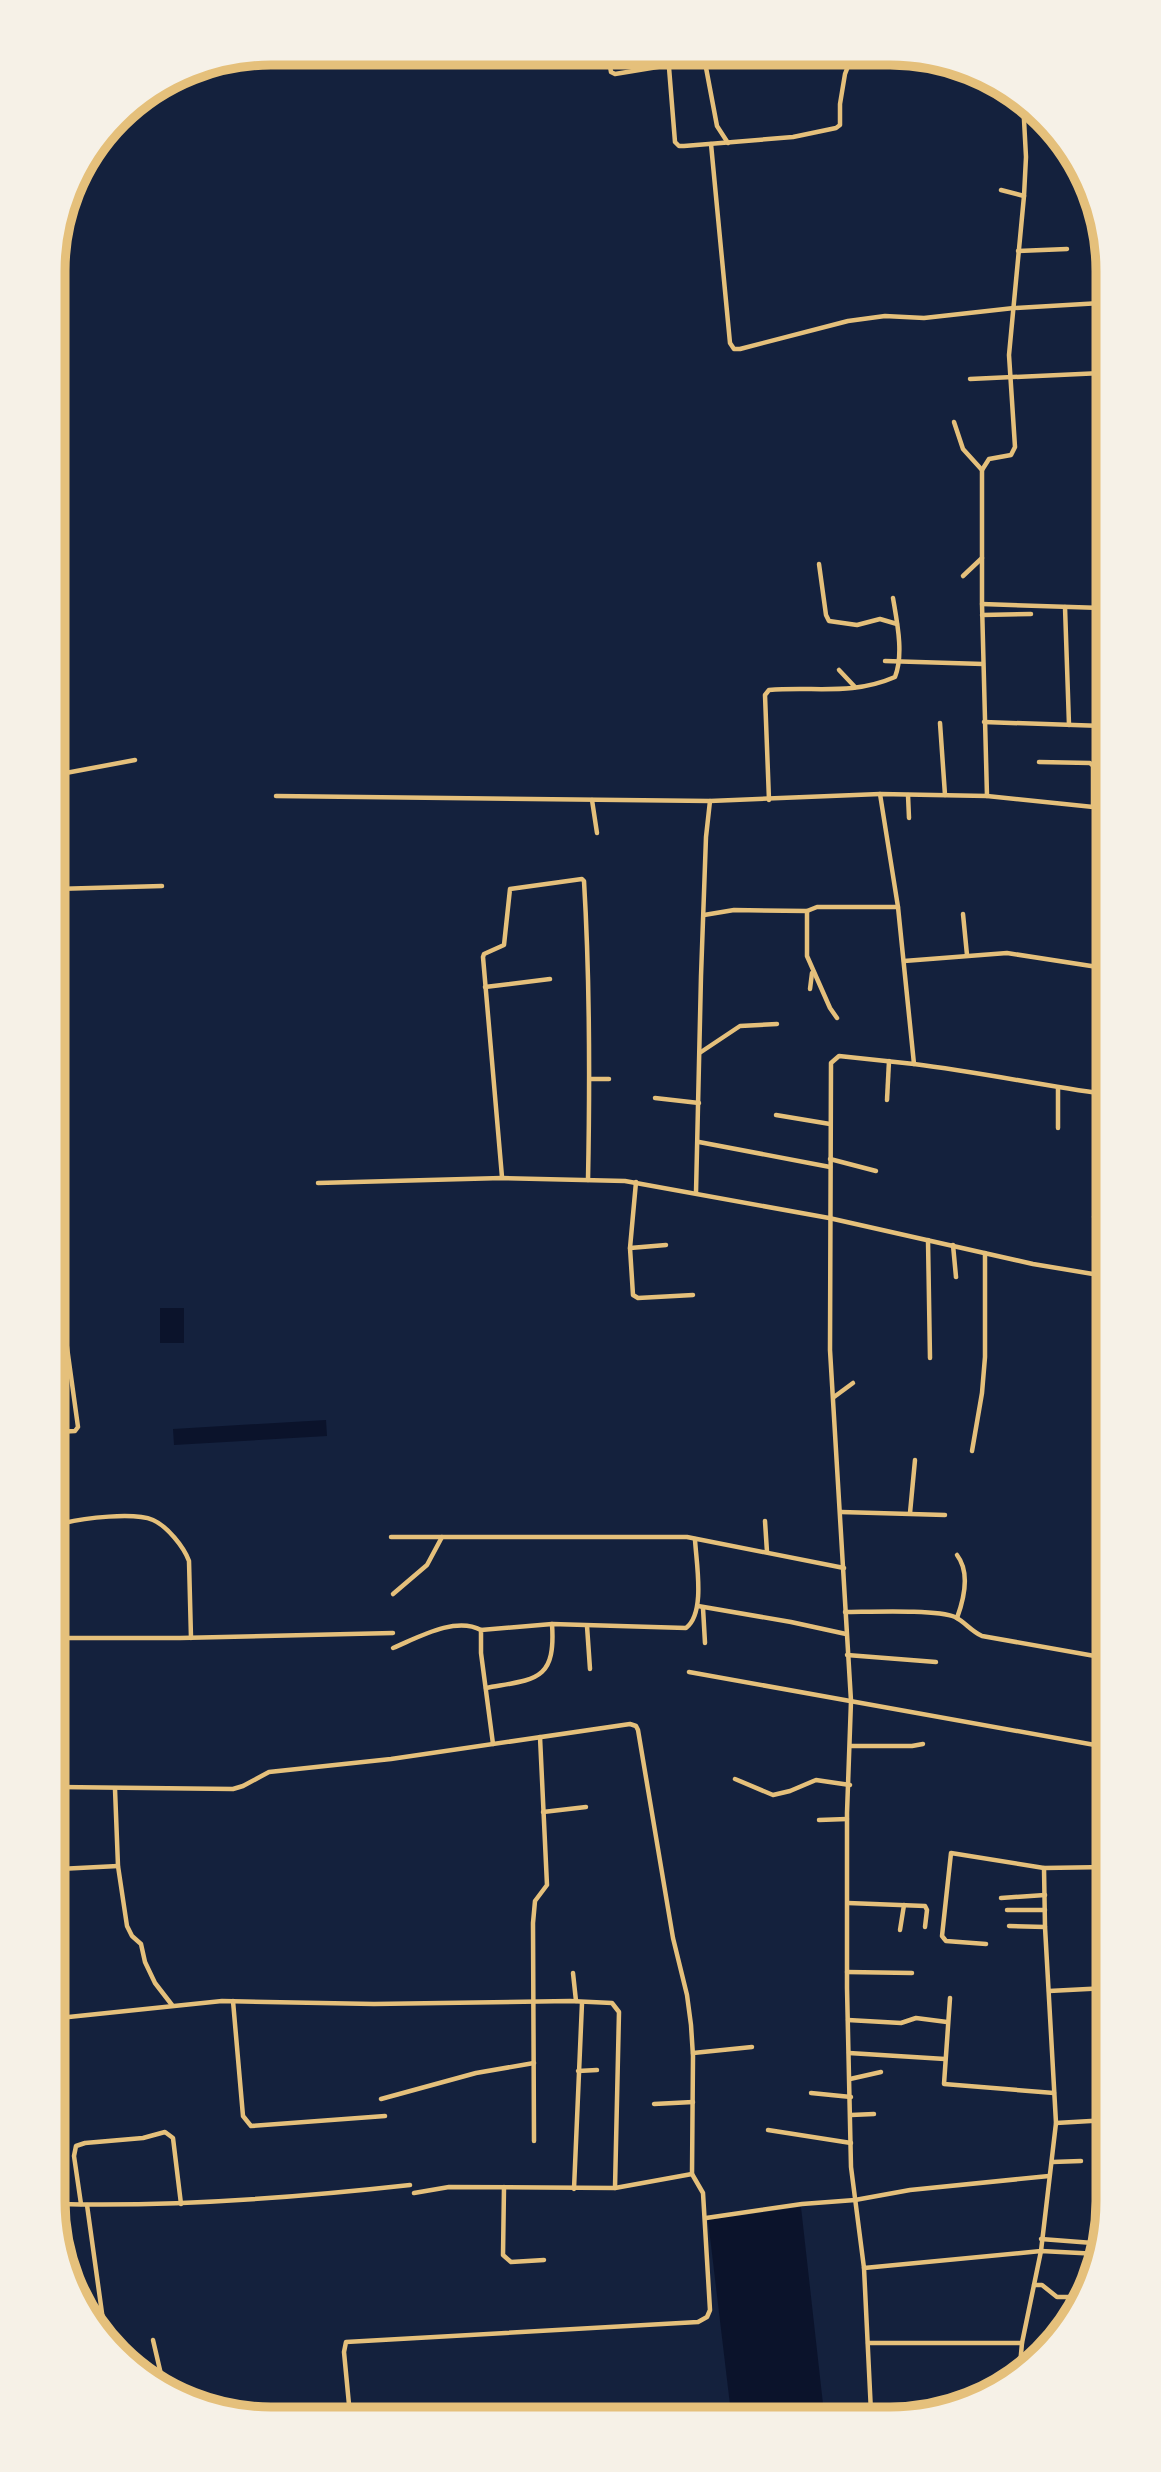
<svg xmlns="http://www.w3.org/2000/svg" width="1161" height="2472" font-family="Helvetica,sans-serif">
  <rect width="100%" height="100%" fill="#14213d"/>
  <g fill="#0b132b">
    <rect x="160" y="1308" width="24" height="35"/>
    <polygon points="326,1420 327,1436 174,1445 173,1429"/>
    <polygon points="801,2207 824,2413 731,2413 708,2220"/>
  </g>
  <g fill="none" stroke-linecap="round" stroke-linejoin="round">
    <g stroke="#e5c07b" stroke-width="4.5">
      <polyline points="608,55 611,72 615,74 700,60 704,55"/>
      <polyline points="668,55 675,142 679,146 684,146 793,137 836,128 840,125 840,104 845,74 852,56"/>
      <polyline points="704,57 717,126 728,143"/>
      <polyline points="711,144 730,343 734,349 740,349 848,321 885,316 924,318 1014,308 1101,303"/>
      <polyline points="1001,190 1024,196"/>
      <polyline points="1018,251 1067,249"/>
      <polyline points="970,379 1102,373"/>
      <polyline points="954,422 963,449 982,470"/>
      <polyline points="819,564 826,615 829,621 857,625 880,619 897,624"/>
      <polyline points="963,576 982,558"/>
      <polyline points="982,604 1102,608"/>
      <polyline points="1065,607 1069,725"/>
      <polyline points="982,615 1031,614"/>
      <polyline points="885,661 983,664"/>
      <polyline points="839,670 855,687"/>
      <polyline points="984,722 1103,726"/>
      <polyline points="940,723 945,795"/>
      <polyline points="1039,762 1090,763 1093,766 1093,807"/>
      <polyline points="55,775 135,760"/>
      <polyline points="908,795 909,818"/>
      <polyline points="276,796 710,801 880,794"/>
      <polyline points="987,796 1103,808"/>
      <polyline points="592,800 597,833"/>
      <path d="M769,800L765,695L769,690C814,686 851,696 895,677C904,654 897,622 893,598"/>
      <polyline points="55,889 162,886"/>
      <polyline points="807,911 807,956 830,1008 837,1018"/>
      <polyline points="963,914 967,955"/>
      <polyline points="704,915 734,910 807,911 817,907 898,907"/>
      <polyline points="904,961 1007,953 1104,968"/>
      <polyline points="485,987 550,979"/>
      <polyline points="810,989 812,973"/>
      <polyline points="701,1052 740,1026 777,1024"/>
      <path d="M914,1064C978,1072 1040,1085 1104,1094"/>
      <polyline points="590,1079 609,1079"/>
      <polyline points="1058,1088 1058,1128"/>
      <polyline points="655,1098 699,1103"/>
      <polyline points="887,1100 889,1061"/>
      <polyline points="776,1115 830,1124"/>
      <polyline points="699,1142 830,1167"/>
      <polyline points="830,1159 876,1171"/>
      <path d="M502,1177L483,957L484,954L504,945L510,889L582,879L584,881C590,981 590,1080 588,1180"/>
      <polyline points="636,1182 630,1248 633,1295 638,1298 693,1295"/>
      <polyline points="318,1183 502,1178 625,1181 829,1218 1033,1264 1105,1276"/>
      <polyline points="696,1193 701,976 706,837 710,801"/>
      <polyline points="1094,1217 1104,1219"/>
      <polyline points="928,1240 930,1358"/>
      <polyline points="953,1245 956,1277"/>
      <polyline points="630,1248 666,1245"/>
      <polyline points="834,1397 853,1383"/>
      <polyline points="57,1432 75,1431 78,1427 58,1282 59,1253"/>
      <polyline points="972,1451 982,1393 985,1357 985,1253"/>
      <polyline points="841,1512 945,1515"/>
      <polyline points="910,1513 915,1460"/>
      <polyline points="765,1521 767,1552"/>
      <path d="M57,1532L64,1523C84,1518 134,1512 153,1520C167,1526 184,1547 189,1561L191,1638"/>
      <polyline points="391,1537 687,1537 844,1568"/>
      <path d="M957,1555C970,1572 964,1599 957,1618"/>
      <polyline points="393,1594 427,1565 442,1537"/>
      <polyline points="698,1606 791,1622 846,1634"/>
      <polyline points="703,1608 705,1643"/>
      <path d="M845,1612C868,1612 937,1609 955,1617C965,1622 971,1631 982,1636L1106,1658"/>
      <polyline points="587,1626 590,1669"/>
      <polyline points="58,1638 180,1638 393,1633"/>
      <path d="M393,1648C417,1638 455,1616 481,1630"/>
      <polyline points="847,1655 936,1662"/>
      <polyline points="689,1672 1106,1747"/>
      <path d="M486,1688C535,1679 556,1682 552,1624"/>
      <path d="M493,1744L481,1653V1630L552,1624L686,1628C706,1613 696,1562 695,1539"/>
      <polyline points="851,1746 912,1746 923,1744"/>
      <polyline points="735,1779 773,1795 790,1791 816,1780 850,1785"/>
      <polyline points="58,1787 233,1789 243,1786 269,1772 391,1759 630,1724 636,1726 638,1730 673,1938 687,1995 691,2025 693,2056 692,2174 703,2193 710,2310 707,2317 698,2322 346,2342 344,2352 350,2415"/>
      <polyline points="115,1789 118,1866 127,1926 132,1936 141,1944 145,1962 155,1983 172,2005"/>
      <polyline points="543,1812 586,1807"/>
      <polyline points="819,1820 847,1819"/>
      <polyline points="59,1869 118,1866"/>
      <polyline points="1001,1898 1045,1895"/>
      <polyline points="848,1903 925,1906 927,1910 925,1927"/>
      <polyline points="1007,1910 1045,1910"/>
      <polyline points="1009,1926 1045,1927"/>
      <polyline points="900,1930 904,1905"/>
      <polyline points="986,1944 946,1941 942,1936 951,1853 1044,1868 1107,1867"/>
      <polyline points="847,1972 912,1973"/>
      <polyline points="573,1973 576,2001"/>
      <polyline points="1049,1991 1107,1988"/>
      <polyline points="950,1998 944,2084 1054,2093"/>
      <polyline points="233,2001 243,2116 251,2126 385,2116"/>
      <polyline points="59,2018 222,2001 374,2004 570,2001 612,2003 619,2012 615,2188"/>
      <polyline points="848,2020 901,2023 916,2018 947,2022"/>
      <polyline points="693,2053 752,2047"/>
      <polyline points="849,2053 945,2059"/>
      <polyline points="578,2071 597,2070"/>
      <polyline points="850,2079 881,2072"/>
      <polyline points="811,2093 851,2097"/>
      <polyline points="381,2099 476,2073 534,2063"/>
      <polyline points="654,2104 693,2102"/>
      <polyline points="851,2115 874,2114"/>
      <polyline points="1056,2123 1108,2120"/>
      <polyline points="768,2130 851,2143"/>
      <polyline points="534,2141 533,1923 535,1901 547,1885 540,1737"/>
      <polyline points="1052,2162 1081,2161"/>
      <polyline points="504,2187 503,2255 511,2262 544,2260"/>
      <polyline points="574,2189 582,2003"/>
      <polyline points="414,2193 449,2187 615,2188 692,2174"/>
      <path d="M60,2204C177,2207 293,2198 410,2185"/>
      <polyline points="81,2204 74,2156 76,2146 85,2143 143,2138 165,2132 173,2138 181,2204"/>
      <polyline points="87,2205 106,2342"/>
      <polyline points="706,2218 802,2204 855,2200 910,2190 1049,2176"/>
      <polyline points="1041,2239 1093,2243"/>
      <polyline points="864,2268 1041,2251 1099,2254"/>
      <polyline points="1034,2285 1042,2285 1057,2297 1084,2297"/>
      <polyline points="153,2340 163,2383"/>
      <polyline points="868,2343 1022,2343"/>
      <polyline points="1019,2376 1022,2343 1041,2251 1056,2123 1045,1927 1044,1868"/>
      <polyline points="871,2412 864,2268 851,2167 847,1988 847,1813 851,1701 830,1350 831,1063 839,1056 914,1064 898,907 880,794 987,796 982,604 982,470 989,459 1011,455 1015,447 1009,355 1024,196 1026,157 1023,101"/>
    </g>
  </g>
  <path d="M0 0H1161V2472H0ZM271 65H890A206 206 0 0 1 1096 271V2201A206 206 0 0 1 890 2407H271A206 206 0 0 1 65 2201V271A206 206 0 0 1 271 65Z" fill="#f6f1e7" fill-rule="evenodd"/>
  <path fill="none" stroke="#e5c07b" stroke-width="9" d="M271 65H890A206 206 0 0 1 1096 271V2201A206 206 0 0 1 890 2407H271A206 206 0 0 1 65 2201V271A206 206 0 0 1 271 65Z"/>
</svg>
